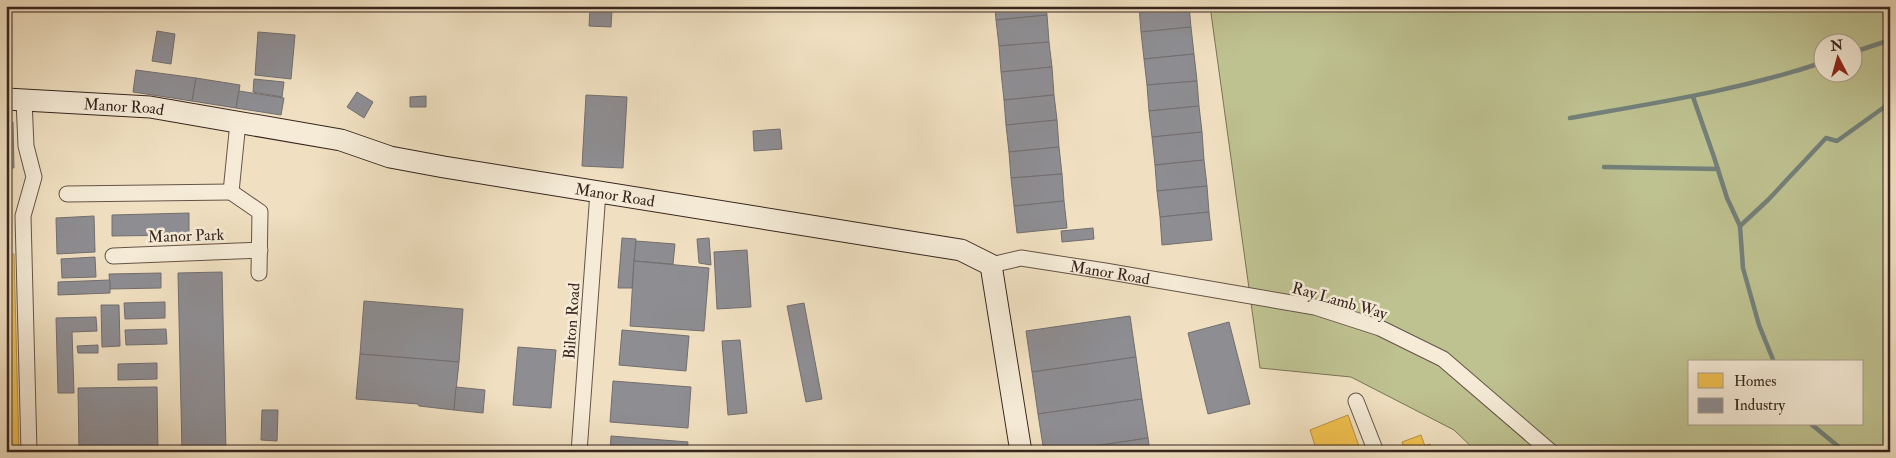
<svg xmlns="http://www.w3.org/2000/svg" width="1896" height="458" font-family="'IM FELL Double Pica',serif">
  <rect width="100%" height="100%" fill="#f0e0c1"/>
  <filter id="stains"><feTurbulence type="fractalNoise" baseFrequency=".004" numOctaves="4"/><feColorMatrix values="0 0 0 0 .2 0 0 0 0 .09 0 0 0 0 .02 0 0 0 .5 -.17"/></filter>
  <radialGradient id="worn" r=".72"><stop offset=".6" stop-color="#630" stop-opacity="0"/><stop offset="1" stop-color="#630" stop-opacity=".3"/></radialGradient>
  <path fill="#bec190" stroke="#7a7357" fill-rule="evenodd" d="M1210,6H1890V452H1477L1454,430L1351,377L1260,368ZM1824,42H1854V72H1824ZM1690,362H1862V424H1690Z"/>
  <g fill="#f2c14e" stroke="#ba9240">
    <polygon points="6,254 14,254 19,452 6,452"/>
    <polygon points="1348,415 1361,452 1317,452 1310,430"/>
    <polygon points="1421,435 1425,446 1405,452 1402,442"/>
    <polygon points="1430,444 1433,452 1410,452 1410,451"/>
  </g>
  <g fill="#8d8d92" stroke="#736e6f">
    <polygon points="995,6 1046,6 1047,15 996,20"/>
    <polygon points="1139,6 1189,6 1191,27 1141,32"/>
    <polygon points="590,9 612,10 611,27 589,26"/>
    <polygon points="1047,15 1049,42 999,46 996,20"/>
    <polygon points="1191,27 1194,54 1144,59 1141,32"/>
    <polygon points="157,31 175,34 171,64 152,61"/>
    <polygon points="258,32 295,35 291,79 255,75"/>
    <polygon points="1049,42 1052,67 1001,72 999,46"/>
    <polygon points="1194,54 1197,81 1147,85 1144,59"/>
    <polygon points="1052,67 1054,95 1004,100 1001,72"/>
    <polygon points="136,70 196,78 192,101 133,92"/>
    <polygon points="196,78 240,85 236,108 192,101"/>
    <polygon points="254,79 284,82 282,97 253,92"/>
    <polygon points="1197,81 1199,106 1149,111 1147,85"/>
    <polygon points="239,91 284,98 281,115 236,108"/>
    <polygon points="357,92 373,102 364,118 347,107"/>
    <polygon points="586,95 627,97 623,168 582,166"/>
    <polygon points="1054,95 1057,120 1006,125 1004,100"/>
    <polygon points="426,96 426,107 410,107 410,97"/>
    <polygon points="1199,106 1202,132 1152,137 1149,111"/>
    <polygon points="1057,120 1059,147 1009,152 1006,125"/>
    <polygon points="6,122 13,122 14,168 6,168"/>
    <polygon points="780,129 782,149 754,151 753,131"/>
    <polygon points="1202,132 1204,160 1155,165 1152,137"/>
    <polygon points="1059,147 1062,174 1011,178 1009,152"/>
    <polygon points="1204,160 1207,186 1157,191 1155,165"/>
    <polygon points="1062,174 1064,201 1014,206 1011,178"/>
    <polygon points="1207,186 1209,212 1160,217 1157,191"/>
    <polygon points="1064,201 1067,228 1017,233 1014,206"/>
    <polygon points="1209,212 1212,240 1162,245 1160,217"/>
    <polygon points="189,213 189,235 112,236 112,215"/>
    <polygon points="94,216 95,252 57,254 56,218"/>
    <polygon points="1093,228 1094,239 1062,242 1061,231"/>
    <polygon points="622,238 636,239 632,288 618,288"/>
    <polygon points="709,238 711,265 699,263 697,239"/>
    <polygon points="636,241 675,244 673,264 634,261"/>
    <polygon points="747,250 751,307 717,309 714,252"/>
    <polygon points="95,257 96,277 62,278 61,259"/>
    <polygon points="634,261 709,268 704,331 630,326"/>
    <polygon points="222,272 226,452 182,452 178,273"/>
    <polygon points="161,273 161,288 110,289 109,274"/>
    <polygon points="110,280 110,293 58,295 58,282"/>
    <polygon points="364,301 463,309 459,362 360,354"/>
    <polygon points="165,302 165,318 125,319 124,303"/>
    <polygon points="804,303 822,399 806,402 787,306"/>
    <polygon points="101,305 119,305 120,346 102,347"/>
    <polygon points="1130,316 1136,357 1032,372 1026,331"/>
    <polygon points="96,317 97,331 72,332 74,393 58,393 56,318"/>
    <polygon points="1229,322 1250,404 1208,414 1188,333"/>
    <polygon points="166,329 167,344 126,345 125,330"/>
    <polygon points="622,330 689,336 686,371 619,365"/>
    <polygon points="740,340 747,413 728,415 722,341"/>
    <polygon points="98,345 98,353 78,353 77,346"/>
    <polygon points="518,347 556,350 551,408 513,405"/>
    <polygon points="360,354 459,362 454,410 419,406 418,404 356,399"/>
    <polygon points="1136,357 1142,399 1038,414 1032,372"/>
    <polygon points="157,363 157,379 118,380 118,364"/>
    <polygon points="613,381 691,387 688,428 610,422"/>
    <polygon points="157,387 158,452 79,452 78,388"/>
    <polygon points="456,387 485,390 483,413 454,410"/>
    <polygon points="1142,399 1148,438 1055,452 1044,452 1038,414"/>
    <polygon points="262,410 278,410 277,441 261,440"/>
    <polygon points="611,436 688,442 687,452 610,452"/>
    <polygon points="1148,438 1150,452 1055,452"/>
    <polygon points="262,447 309,449 309,452 262,452"/>
  </g>
  <g fill="none" stroke-linecap="round" stroke-linejoin="round">
    <g stroke="#73807a" stroke-width="4.5">
      <polyline points="1854,52 1890,40"/>
      <polyline points="1693,97 1714,157 1727,198 1740,226 1743,268 1759,325 1774,362"/>
      <path d="M1570,118C1655,103 1741,90 1824,62"/>
      <polyline points="1604,167 1718,169"/>
      <polyline points="1740,226 1768,200 1826,138 1837,141 1890,103"/>
      <polyline points="1811,424 1845,452"/>
    </g>
    <g stroke="#655447" stroke-width="17">
      <g id="street">
        <polyline points="24,100 26,146 34,177 23,216 29,452"/>
        <polyline points="238,122 231,192 260,212 259,273"/>
        <polyline points="67,194 231,192"/>
        <polyline points="113,256 260,250"/>
        <path id="s1" d="M991,265L1021,258L1105,271L1315,307L1380,328L1443,359L1551,452"/>
        <polyline points="1356,401 1376,452"/>
        <polyline points="579,452 598,192"/>
      </g>
    </g>
    <g stroke="#37251e" stroke-width="23">
      <g id="secondary">
        <path id="s2" d="M6,99L150,107L341,140L390,157L444,167L961,250L991,265L1021,452"/>
      </g>
    </g>
    <use href="#street" stroke="#f5ebd7" stroke-width="15"/>
    <use href="#secondary" stroke="#f5ebd7" stroke-width="21"/>
  </g>
  <g text-anchor="middle" stroke-width="5" stroke-linejoin="round" paint-order="stroke">
    <g font-size="16" fill="#37251e" stroke="#f5ebd7">
      <text dy="6" stroke="none"><textPath href="#s2" startOffset="118">Manor Road</textPath></text>
      <text dy="6" stroke="none"><textPath href="#s2" startOffset="618">Manor Road</textPath></text>
      <text transform="translate(186 235) rotate(-2)" y="6">Manor Park</text>
      <text dy="6" stroke="none"><textPath href="#s1" startOffset="121">Manor Road</textPath></text>
      <text transform="translate(1340 300) rotate(16)" y="6">Ray Lamb Way</text>
      <text transform="translate(571 321) rotate(-86)" y="6">Bilton Road</text>
    </g>
  </g>
  <rect width="1896" height="458" fill="none" stroke="#f0e0c1" stroke-width="25"/>
  <rect x="8" y="8" width="1881" height="443" fill="none" stroke="#37251e" stroke-width="2.5"/>
  <rect x="12" y="12" width="1871" height="433" fill="none" stroke="#37251e"/>
  <rect x="1688" y="360" width="175" height="65" fill="#f5ebd7" stroke="#a99c8d"/>
  <rect x="1698" y="373" width="25" height="15" fill="#f2c14e" stroke="#a99c8d"/>
  <text x="1734" y="386" font-size="15" fill="#37251e">Homes</text>
  <rect x="1698" y="398" width="25" height="15" fill="#8d8d92" stroke="#a99c8d"/>
  <text x="1734" y="410" font-size="15" fill="#37251e">Industry</text>
  <g transform="translate(1838 58) rotate(354)"><circle r="24" fill="#f5ebd7" stroke="#a99c8d"/>
  <path d="M0-4L9 19L0 12L-9 19Z" fill="#8f2418"/>
  <text y="-8" font-size="14" font-weight="bold" text-anchor="middle" fill="#37251e">N</text>
  </g>
  <rect width="100%" height="100%" filter="url(#stains)"/>
  <rect width="100%" height="100%" fill="url(#worn)"/>
</svg>
